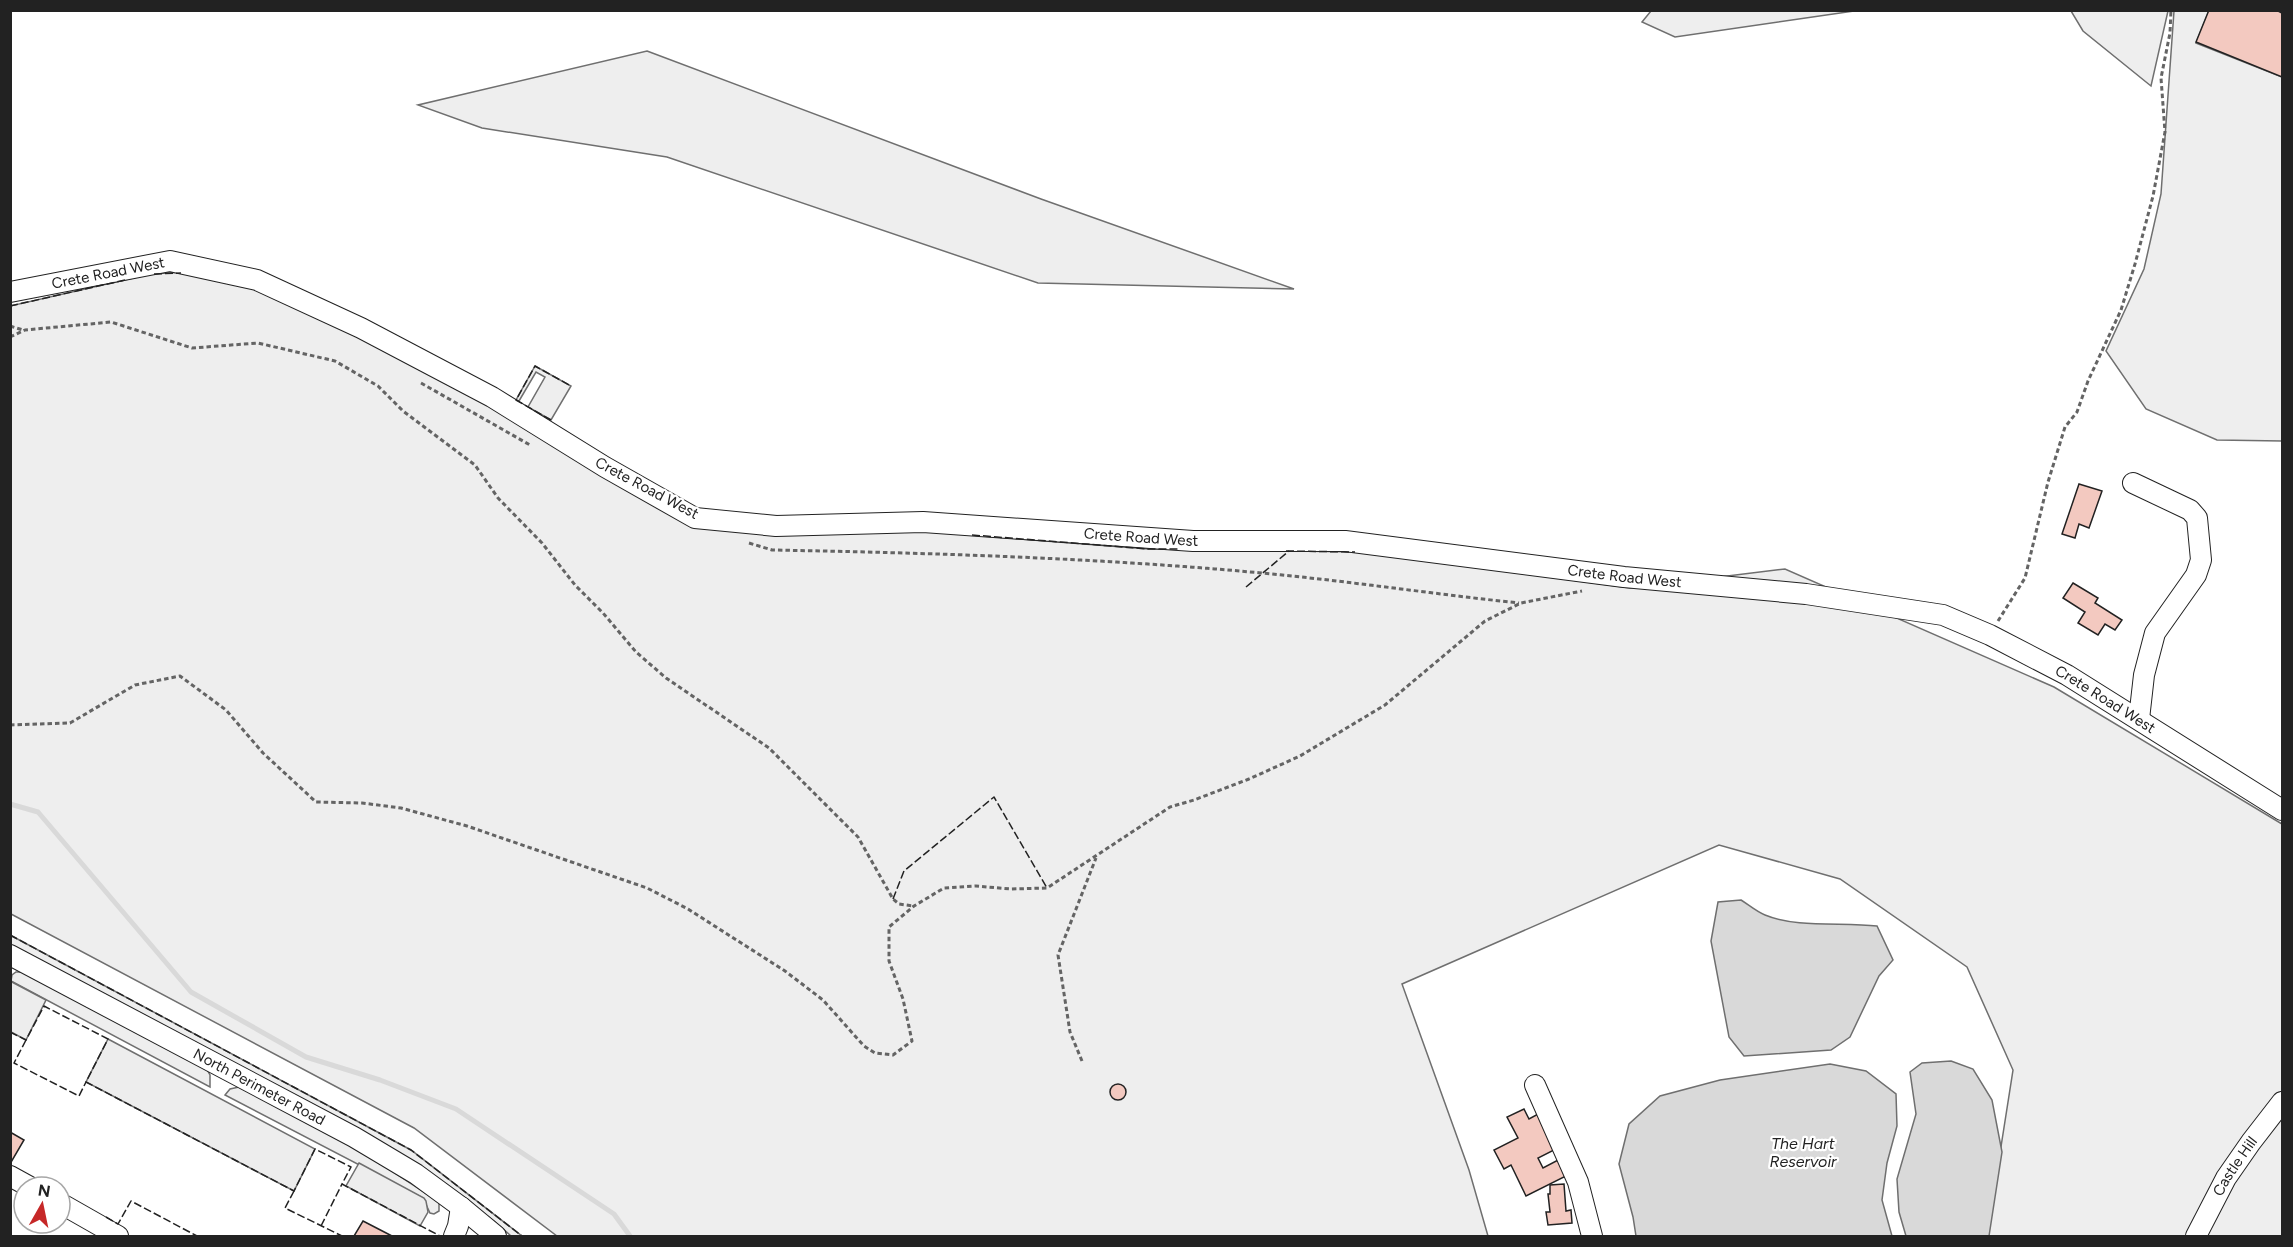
<svg xmlns="http://www.w3.org/2000/svg" width="2293" height="1247" font-family="Figtree,sans-serif">
  <rect width="100%" height="100%" fill="#fff"/>
  <g fill="#eee" stroke="#6f6f6f" stroke-width="1.5">
    <polygon points="1651,11 1651,10 1854,11 1675,37 1642,22"/>
    <polygon points="2071,11 2168,11 2151,86 2083,31"/>
    <polygon points="2174,11 2209,11 2196,43 2282,77 2282,441 2217,440 2146,409 2106,351 2144,269 2161,194"/>
    <polygon points="647,51 1041,199 1294,289 1038,283 667,157 482,128 418,105"/>
    <polygon points="184,272 246,284 426,365 680,520 925,528 982,536 1148,549 1365,552 1630,588 1785,569 2054,687 2282,824 2282,1236 1987,1236 2013,1070 1967,967 1840,879 1719,845 1402,984 1469,1170 1488,1236 557,1236 414,1128 11,914 10,306 151,274"/>
    <polygon points="535,366 571,386 551,420 528,407 545,377 536,372 519,401 516,400"/>
    <polygon points="10,935 411,1150 522,1236 511,1236 494,1221 444,1184 11,946"/>
    <polygon points="16,972 22,972 206,1068 210,1075 210,1087 11,981 12,975"/>
    <polygon points="239,1087 328,1133 383,1165 433,1198 439,1203 439,1211 434,1214 430,1213 423,1198 225,1095 230,1089"/>
  </g>
  <g fill="#ededed" stroke="#6f6f6f" stroke-width="1.5">
    <polygon points="10,981 46,1000 26,1040 11,1032"/>
    <polygon points="108,1039 315,1149 294,1191 86,1082"/>
    <polygon points="359,1163 424,1198 426,1201 428,1212 420,1226 346,1186"/>
  </g>
  <g fill="#d9d9d9" stroke="#6f6f6f" stroke-width="1.5">
    <path d="M1741,900C1749,905 1757,912 1765,915C1796,928 1843,922 1877,926L1893,960L1879,976L1850,1037L1831,1050L1744,1056L1729,1037L1711,941L1718,902Z"/>
    <polygon points="1951,1061 1973,1069 1992,1100 2002,1152 1989,1236 1906,1236 1899,1212 1897,1179 1916,1114 1910,1072 1922,1063"/>
    <polygon points="1830,1064 1866,1071 1896,1094 1897,1126 1887,1163 1882,1200 1892,1236 1636,1236 1633,1217 1619,1164 1629,1124 1660,1096 1720,1080"/>
  </g>
  <g fill="none" stroke-linecap="round" stroke-linejoin="round">
    <polyline stroke="#d9d9d9" stroke-width="5" points="10,804 38,812 191,992 306,1057 380,1080 456,1109 614,1214 630,1236"/>
  </g>
  <g fill="#f3c9c0" stroke="#222" stroke-width="1.5">
    <polygon points="2209,10 2276,10 2282,13 2282,77 2196,42"/>
    <polygon points="2079,484 2102,491 2089,528 2079,524 2075,538 2062,534"/>
    <polygon points="2073,583 2098,598 2095,603 2122,620 2115,630 2105,624 2098,635 2078,623 2085,612 2063,598"/>
    <circle cx="1118" cy="1092" r="8"/>
    <polygon points="1524,1109 1529,1119 1540,1113 1558,1148 1538,1158 1543,1168 1560,1159 1568,1175 1526,1196 1511,1165 1504,1169 1494,1150 1518,1138 1507,1117"/>
    <polygon points="10,1132 24,1140 10,1164"/>
    <polygon points="1564,1184 1566,1211 1571,1210 1572,1223 1548,1225 1546,1212 1550,1212 1548,1194 1550,1194 1550,1185"/>
    <polygon points="363,1221 392,1236 354,1236"/>
  </g>
  <g fill="none" stroke-linecap="round" stroke-linejoin="round">
    <g stroke="#222" stroke-width="22">
      <g id="minor">
        <path id="s1" d="M10,292L170,261L257,280L361,328L492,397L605,467L695,518L776,526L923,522L1193,541H1345L1624,577L1806,594L1943,615L1990,635L2067,675L2282,810"/>
        <polyline points="2133,483 2190,510 2197,518 2201,560 2196,575 2155,633 2144,675 2139,719"/>
        <path id="s2" d="M10,955L354,1137L416,1174L461,1207L496,1236"/>
        <polyline points="1535,1085 1578,1182 1592,1236"/>
        <polyline points="10,1176 30,1187"/>
        <polyline points="60,1203 118,1236"/>
        <polyline points="454,1236 458,1226 461,1207"/>
        <path id="s3" d="M2196,1236L2226,1178L2251,1142L2282,1102"/>
      </g>
    </g>
    <g stroke="#646464" stroke-width="3" stroke-dasharray="4.5 3" stroke-linecap="butt">
      <polyline points="10,326 23,330"/>
      <polyline points="10,337 25,330 111,322 192,348 258,343 335,361 378,386 403,411 475,465 498,498 542,543 575,585 603,613 636,652 666,678 769,748 858,837 893,899 899,904 913,906"/>
      <polyline points="421,383 530,445"/>
      <path d="M749,543L772,550C935,553 1099,558 1262,573C1348,581 1433,594 1519,603"/>
      <polyline points="1998,621 2025,578 2048,482 2065,427 2077,412 2088,381 2121,310 2135,264 2153,196 2165,132 2161,78 2170,33 2171,10"/>
      <polyline points="10,725 70,723 135,685 180,676 226,710 263,753 316,802 362,803 401,808 467,826 647,888 688,909 785,971 823,1000 864,1046 875,1053 893,1055 912,1041 903,999 889,961 889,927 914,906 944,888 976,886 1011,889 1047,888 1170,807 1194,800 1249,779 1300,756 1385,705 1485,621 1521,603 1582,591"/>
      <polyline points="1082,1061 1070,1032 1058,955 1096,858"/>
    </g>
    <use href="#minor" stroke="#fff" stroke-width="20"/>
    <g stroke="#222" stroke-width="1.5" stroke-dasharray="8 3" stroke-linecap="butt">
      <polyline points="154,274 181,273"/>
      <polyline points="10,306 125,280"/>
      <polyline points="551,420 516,400 535,366 571,386"/>
      <polyline points="972,535 1148,549 1178,549"/>
      <polyline points="1286,551 1355,552"/>
      <polyline points="1246,587 1289,551"/>
      <polyline points="893,899 904,871 994,797 1047,888"/>
      <polyline points="10,935 411,1150 522,1236"/>
      <polyline points="10,1032 26,1040 44,1006 108,1039 86,1082 294,1191 315,1149 351,1167 342,1184 440,1236"/>
      <polyline points="26,1040 14,1063 79,1096 86,1082"/>
      <polyline points="34,1178 50,1187"/>
      <polyline points="294,1191 285,1208 342,1236"/>
      <polyline points="106,1217 118,1224 131,1201 197,1236"/>
      <polyline points="321,1226 342,1184"/>
    </g>
  </g>
  <g text-anchor="middle" stroke-width="4.5" stroke-linejoin="round" paint-order="stroke">
    <g font-size="15" fill="#222" stroke="#fff">
      <text dy="5" stroke="none"><textPath href="#s1" startOffset="100">Crete Road West</textPath></text>
      <text transform="translate(647 488) rotate(28)" y="5">Crete Road West</text>
      <text dy="5" stroke="none"><textPath href="#s1" startOffset="1198">Crete Road West</textPath></text>
      <text dy="5" stroke="none"><textPath href="#s1" startOffset="1684">Crete Road West</textPath></text>
      <text dy="5" stroke="none"><textPath href="#s1" startOffset="2188">Crete Road West</textPath></text>
      <text dy="5" stroke="none"><textPath href="#s2" startOffset="282">North Perimeter Road</textPath></text>
      <text dy="5" stroke="none"><textPath href="#s3" startOffset="80">Castle Hill</textPath></text>
    </g>
    <g font-size="16" font-style="italic" fill="#222" stroke="#fff">
      <text x="1803" y="1149">The Hart<tspan x="1803" dy="18">Reservoir</tspan></text>
    </g>
  </g>
  <rect width="2293" height="1247" fill="none" stroke="#222222" stroke-width="24"/>
  <g transform="translate(42 1205) rotate(9)"><circle r="28" fill="#ffffff" stroke="#a7a7a7" stroke-width="1.5"/>
  <path d="M0-4.5L10 22L0 15L-10 22Z" fill="#c62828"/>
  <text y="-9" font-size="16" font-weight="bold" text-anchor="middle" fill="#222222">N</text>
  </g>
</svg>
